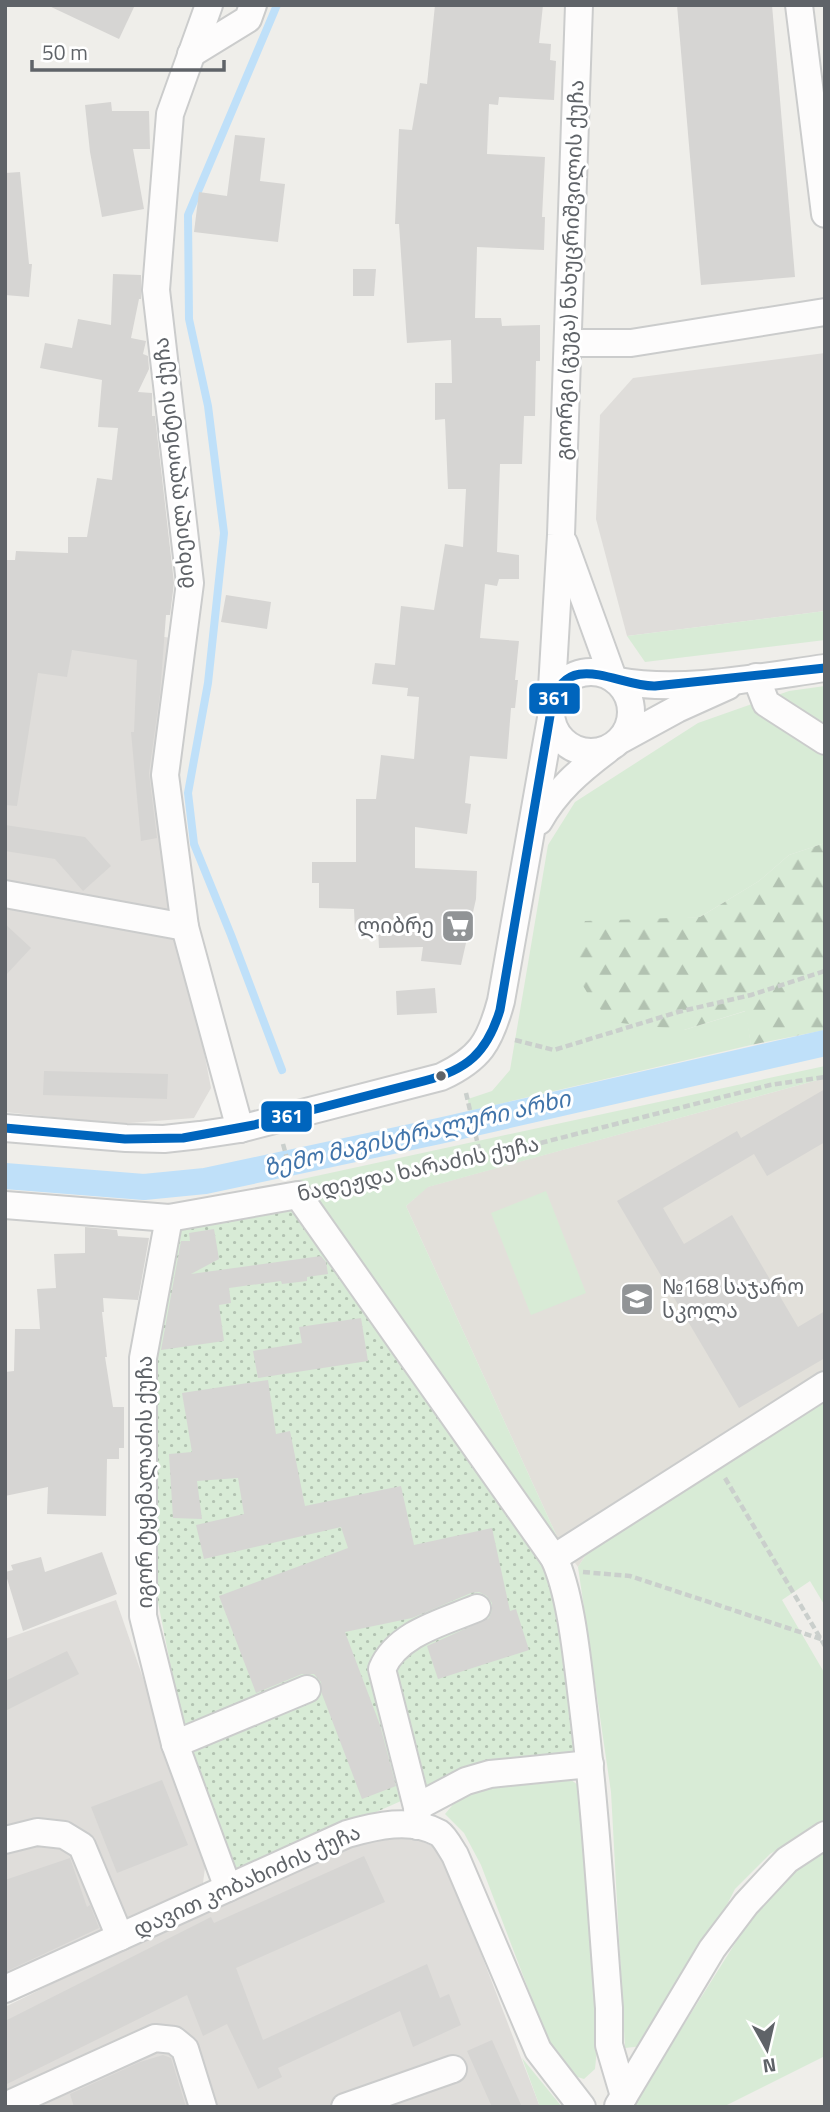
<svg xmlns="http://www.w3.org/2000/svg" width="830" height="2112" font-family="'Titillium Web','Noto Sans Georgian',sans-serif">
  <defs>
    <pattern id="forest-firs" width="22" height="20" patternUnits="userSpaceOnUse" patternTransform="scale(1.75)"><rect width="22" height="20" fill="#d8ebd6"/><path d="M5 1l3.5 6h-7zM16 11l3.5 6h-7z" fill="#b2c2b1"/></pattern>
    <pattern id="garden-dots" width="8" height="8" patternUnits="userSpaceOnUse" patternTransform="scale(1.75)"><rect width="8" height="8" fill="#d8ebd6"/><path d="M2 2h.1M6 6h.1" fill="none" stroke="#b2c2b1" stroke-width="1.8" stroke-linecap="round"/></pattern>
  </defs>
  <rect width="100%" height="100%" fill="#efeeea"/>
  <g fill="#dfddda">
    <polygon points="825,353 825,611 627,636 596,519 600,415 633,378"/>
    <polygon points="5,612 171,638 159,765 190,979 211,1088 194,1118 117,1124 5,1112"/>
    <polygon points="116,1600 206,1860 203,1883 5,1976 5,1639"/>
    <polygon points="375,1837 416,1839 441,1850 540,2107 5,2107 5,2007 141,1940"/>
  </g>
  <polygon fill="#e2e0da" points="825,1078 825,1392 595,1541 578,1567 559,1541 406,1206 427,1187"/>
  <g fill="#d8ebd6">
    <polygon points="825,611 825,640 645,662 627,636"/>
    <polygon points="825,686 825,843 789,855 759,881 700,917 671,919 684,1030 746,1011 751,1045 469,1111 468,1099 492,1091 510,1070 548,845 575,802 698,723 789,691"/>
    <polygon points="825,1066 825,1078 428,1187 406,1206 559,1541 351,1255 293,1181"/>
    <polygon points="546,1191 586,1293 531,1315 491,1213"/>
    <polygon points="825,1392 825,1606 810,1581 782,1600 825,1674 825,1821 770,1854 735,1889 714,1930 643,2046 625,2048 611,1792 578,1567 595,1541"/>
    <polygon points="567,1777 585,1790 599,2029 595,2069 584,2079 568,2074 556,2062 481,1865 464,1833 445,1814 461,1795 483,1782"/>
    <polygon points="825,1850 825,2056 723,2107 632,2107 763,1899 792,1871"/>
    <polygon points="522,2058 562,2107 540,2107"/>
  </g>
  <polygon fill="url(#forest-firs)" points="825,843 825,1030 751,1045 745,1011 684,1030 612,1022 591,999 567,959 585,921 700,917 759,881 789,855"/>
  <polygon fill="url(#garden-dots)" points="289,1200 556,1576 582,1743 571,1755 480,1766 234,1875 187,1749 154,1582 151,1369 175,1240 186,1224"/>
  <g fill="none" stroke-linecap="round" stroke-linejoin="round">
    <polyline stroke="#bfe0f9" stroke-width="8" points="277,5 188,215 189,319 208,406 224,533 208,683 188,793 194,844 231,935 282,1070"/>
    <polyline stroke="#bfe0f9" stroke-width="26" points="5,1176 144,1187 205,1181 439,1131 825,1043"/>
  </g>
  <g fill="#d6d5d3">
    <polygon points="47,5 135,5 119,39"/>
    <polygon points="435,5 543,5 539,43 551,44 550,60 556,61 554,100 499,97 498,105 489,104 487,154 545,157 542,217 545,217 544,250 477,247 475,318 501,318 502,326 540,325 540,361 536,361 535,416 524,416 522,464 500,464 497,552 519,555 519,579 499,579 497,586 485,584 480,638 519,641 515,680 518,680 515,708 511,708 507,759 470,756 465,803 471,804 467,834 415,827 415,868 477,871 476,899 461,965 421,961 423,947 379,948 378,929 355,930 354,909 319,908 319,883 312,883 312,862 356,862 356,799 376,799 381,755 414,759 419,697 407,696 408,688 372,684 375,663 395,665 401,606 434,610 445,544 463,547 466,489 448,489 445,419 435,420 435,383 452,383 451,340 407,343 399,224 395,224 399,129 412,130 420,83 427,84"/>
    <polygon points="677,5 772,5 795,277 701,285"/>
    <polygon points="111,102 112,111 149,111 150,149 133,149 144,209 102,217 90,152 85,105"/>
    <polygon points="235,135 265,138 260,181 285,184 278,242 194,232 199,192 227,196"/>
    <polygon points="20,172 29,264 32,264 29,297 5,295 5,173"/>
    <polygon points="353,269 376,269 374,296 353,296"/>
    <polygon points="113,274 141,275 141,299 139,299 131,338 146,341 143,354 148,356 149,369 138,392 152,393 152,416 155,416 174,583 170,615 166,615 160,694 149,773 157,838 141,841 131,732 134,732 137,660 72,650 67,677 38,673 17,806 5,805 5,560 15,560 16,551 68,553 68,537 87,537 97,478 112,480 118,428 98,427 102,380 40,368 45,343 72,348 78,319 111,325"/>
    <polygon points="226,595 271,602 267,629 221,622"/>
    <polygon points="5,825 85,837 111,866 83,891 55,859 5,851"/>
    <polygon points="5,924 31,948 5,976"/>
    <polygon points="435,988 437,1013 397,1015 396,991"/>
    <polygon points="44,1071 168,1074 167,1099 43,1095"/>
    <polygon points="825,1089 825,1142 767,1176 754,1154 663,1208 684,1244 732,1215 798,1327 825,1311 825,1358 739,1408 617,1201 737,1131 741,1138"/>
    <polygon points="85,1227 117,1230 118,1236 149,1238 138,1300 103,1298 104,1312 102,1312 107,1357 105,1357 113,1407 124,1407 124,1448 119,1448 119,1459 107,1459 106,1516 47,1514 48,1487 5,1496 5,1372 14,1371 15,1329 40,1329 37,1289 56,1288 54,1254 85,1253"/>
    <polygon points="214,1229 219,1259 191,1274 321,1256 326,1262 328,1274 307,1277 307,1281 282,1284 281,1281 229,1288 231,1303 219,1305 224,1341 161,1350 181,1241 190,1241 189,1233"/>
    <polygon points="361,1318 368,1361 258,1378 253,1351 302,1343 299,1327"/>
    <polygon points="268,1380 276,1434 290,1431 305,1506 401,1486 414,1545 492,1528 510,1611 516,1609 529,1650 438,1679 427,1646 489,1618 492,1611 492,1603 487,1596 479,1592 471,1593 412,1618 345,1632 380,1725 396,1786 362,1799 322,1694 321,1682 314,1674 302,1674 256,1693 219,1596 348,1548 341,1527 204,1559 196,1525 244,1514 238,1478 197,1481 202,1519 173,1518 169,1454 192,1452 182,1393"/>
    <polygon points="102,1552 117,1594 23,1631 5,1572 13,1570 11,1565 41,1557 45,1572"/>
    <polygon points="67,1651 79,1674 5,1711 5,1681"/>
    <polygon points="162,1780 188,1845 117,1873 91,1807"/>
    <polygon points="364,1856 385,1902 236,1968 263,2040 427,1964 440,1998 449,1994 461,2025 413,2047 400,2011 278,2068 282,2077 258,2089 227,2024 203,2036 187,1995 5,2085 5,2021 211,1917 214,1923"/>
    <polygon points="70,1858 87,1907 90,1905 99,1928 5,1972 5,1880"/>
    <polygon points="492,2040 522,2107 492,2107 467,2051"/>
    <polygon points="163,2055 171,2058 186,2107 74,2107 70,2094 140,2062"/>
  </g>
  <g fill="none" stroke-linecap="round" stroke-linejoin="round">
    <g stroke="#cbcccc" stroke-width="30">
      <g id="minor">
        <polyline points="209,5 170,114 156,290 190,583 165,775 185,927 240,1129"/>
        <polyline points="799,5 825,214"/>
        <polyline points="191,54 248,19 253,5"/>
        <polyline points="569,343 631,343 825,312"/>
        <polyline points="564,543 613,678"/>
        <circle cx="591" cy="712" r="40"/>
        <polyline points="756,677 766,703 825,741"/>
        <path d="M618,681C682,693 760,677 825,668"/>
        <polyline points="551,705 561,535 579,5"/>
        <polyline points="622,739 677,709 728,686"/>
        <path d="M539,821C556,791 579,771 607,750"/>
        <polyline points="5,894 185,927"/>
        <path d="M5,1128L126,1138L164,1139L200,1135L240,1129L441,1077C480,1059 490,1042 501,1001L551,718"/>
        <path d="M5,1205L169,1218L298,1195L554,1558C571,1594 577,1659 582,1699C595,1802 601,1905 609,2008V2045L624,2096"/>
        <polyline points="169,1218 143,1358 143,1616 175,1744 228,1888"/>
        <polyline points="554,1558 825,1385"/>
        <polyline points="175,1744 307,1689"/>
        <polyline points="417,1807 466,1781 490,1774 590,1764"/>
        <path d="M418,1826L417,1807L382,1669C397,1633 444,1622 477,1608"/>
        <polyline points="5,1840 37,1832 64,1835 82,1846 120,1937"/>
        <path d="M5,1989L347,1834C375,1826 411,1817 439,1833C445,1837 451,1849 455,1855L538,2050L582,2107"/>
        <polyline points="5,2106 155,2038 174,2040 185,2049 203,2107"/>
        <polyline points="618,2106 712,1949 746,1904 787,1860 825,1835"/>
        <polyline points="345,2107 453,2069"/>
      </g>
    </g>
    <g stroke="#cacfcc" stroke-width="4.5" stroke-dasharray="7 3.5" stroke-linecap="butt">
      <polyline points="515,1040 554,1050 678,1012 751,995 825,971"/>
      <polyline points="466,1093 481,1158"/>
      <polyline points="283,1144 291,1173"/>
      <polyline points="325,1189 481,1158 770,1085 825,1077"/>
      <polyline points="725,1478 825,1646"/>
      <polyline points="583,1572 630,1576 821,1639"/>
    </g>
    <use href="#minor" stroke="#fdfcfc" stroke-width="26"/>
    <g stroke="#fff" stroke-width="14">
      <path id="bus-1" d="M5,1128L125,1139L183,1138L254,1125L424,1081C467,1070 487,1053 500,1010L552,704C567,648 619,687 655,686L825,668"/>
    </g>
    <use href="#bus-1" stroke="#0065bd" stroke-width="9"/>
  </g>
  <defs>
    <g id="supermarket-square" transform="scale(1.75)"><rect x="-9" y="-9" width="18" height="18" rx="4" fill="#919496" stroke="#fff"/><path d="M-6-5.5h2.5l.6 2H6L4.5 2H-2.5L-4.4-4H-6ZM-1.5 3.2a1.3 1.3 0 1 0 .1 0ZM3 3.2a1.3 1.3 0 1 0 .1 0Z" fill="#fff"/></g>
    <g id="school-square" transform="scale(1.75)"><rect x="-9" y="-9" width="18" height="18" rx="4" fill="#919496" stroke="#fff"/><path d="M0-5L7-2L0 1L-7-2ZM-4 1L0 2.5L4 1V4Q0 6-4 4Z" fill="#fff"/></g>
  </defs>
  <g fill-rule="evenodd">
    <use href="#supermarket-square" x="458" y="926"/>
    <use href="#school-square" x="637" y="1299"/>
  </g>
  <circle fill="#5f6368" stroke="#fff" stroke-width="2.5" cx="441" cy="1076" r="6"/>
  <g text-anchor="middle" stroke-width="6" stroke-linejoin="round" paint-order="stroke">
    <g font-size="21" fill="#5f6368" stroke="#fff">
      <text transform="translate(570 270) rotate(-88)" y="7">გიორგი (გუგა) ნახუცრიშვილის ქუჩა</text>
      <text transform="translate(174 463) rotate(-96)" y="7">მიხეილ ღლონტის ქუჩა</text>
      <text transform="translate(418 1169) rotate(-12)" y="7">ნადეჟდა ხარაძის ქუჩა</text>
      <text transform="translate(145 1482) rotate(-90)" y="7">იგორ ტყემალაძის ქუჩა</text>
      <text transform="translate(247 1881) rotate(-24)" y="7">დავით კობახიძის ქუჩა</text>
    </g>
    <g font-size="21" fill="#5f6368" stroke="#fff" text-anchor="end">
      <text x="434" y="933">ლიბრე</text>
      <text x="662" y="1294" text-anchor="start">№168 საჯარო<tspan x="662" dy="24">სკოლა</tspan></text>
    </g>
    <g font-size="23" font-style="italic" fill="#4174aa" stroke="#fff">
      <text transform="translate(417 1133) rotate(-13)" y="8">ზემო მაგისტრალური არხი</text>
    </g>
  </g>
  <g stroke="#fff" stroke-width="2.5">
    <rect x="528" y="682" width="53" height="33" rx="7" fill="#0065bd"/>
    <rect x="260" y="1100" width="53" height="33" rx="7" fill="#0065bd"/>
  </g>
  <g font-size="19" text-anchor="middle" font-weight="bold" fill="#fff">
    <text x="554" y="705">361</text>
    <text x="287" y="1123">361</text>
  </g>
  <rect width="830" height="2112" fill="none" stroke="#5f6368" stroke-width="14"/>
  <g transform="translate(767 2049) rotate(172)" stroke="#ffffff" stroke-width="5" paint-order="stroke">
  <path d="M0-5L12 26L0 18L-12 26Z" fill="#5f6368"/>
  <text y="-10" font-size="19" font-weight="bold" text-anchor="middle" fill="#5f6368">N</text>
  </g>
  <path d="M32 60v10h192v-10" fill="none" stroke="#5f6368" stroke-width="3.5"/>
  <text x="42" y="60" font-size="21" fill="#5f6368" stroke="#ffffff" stroke-width="5" paint-order="stroke">50 m</text>
</svg>
